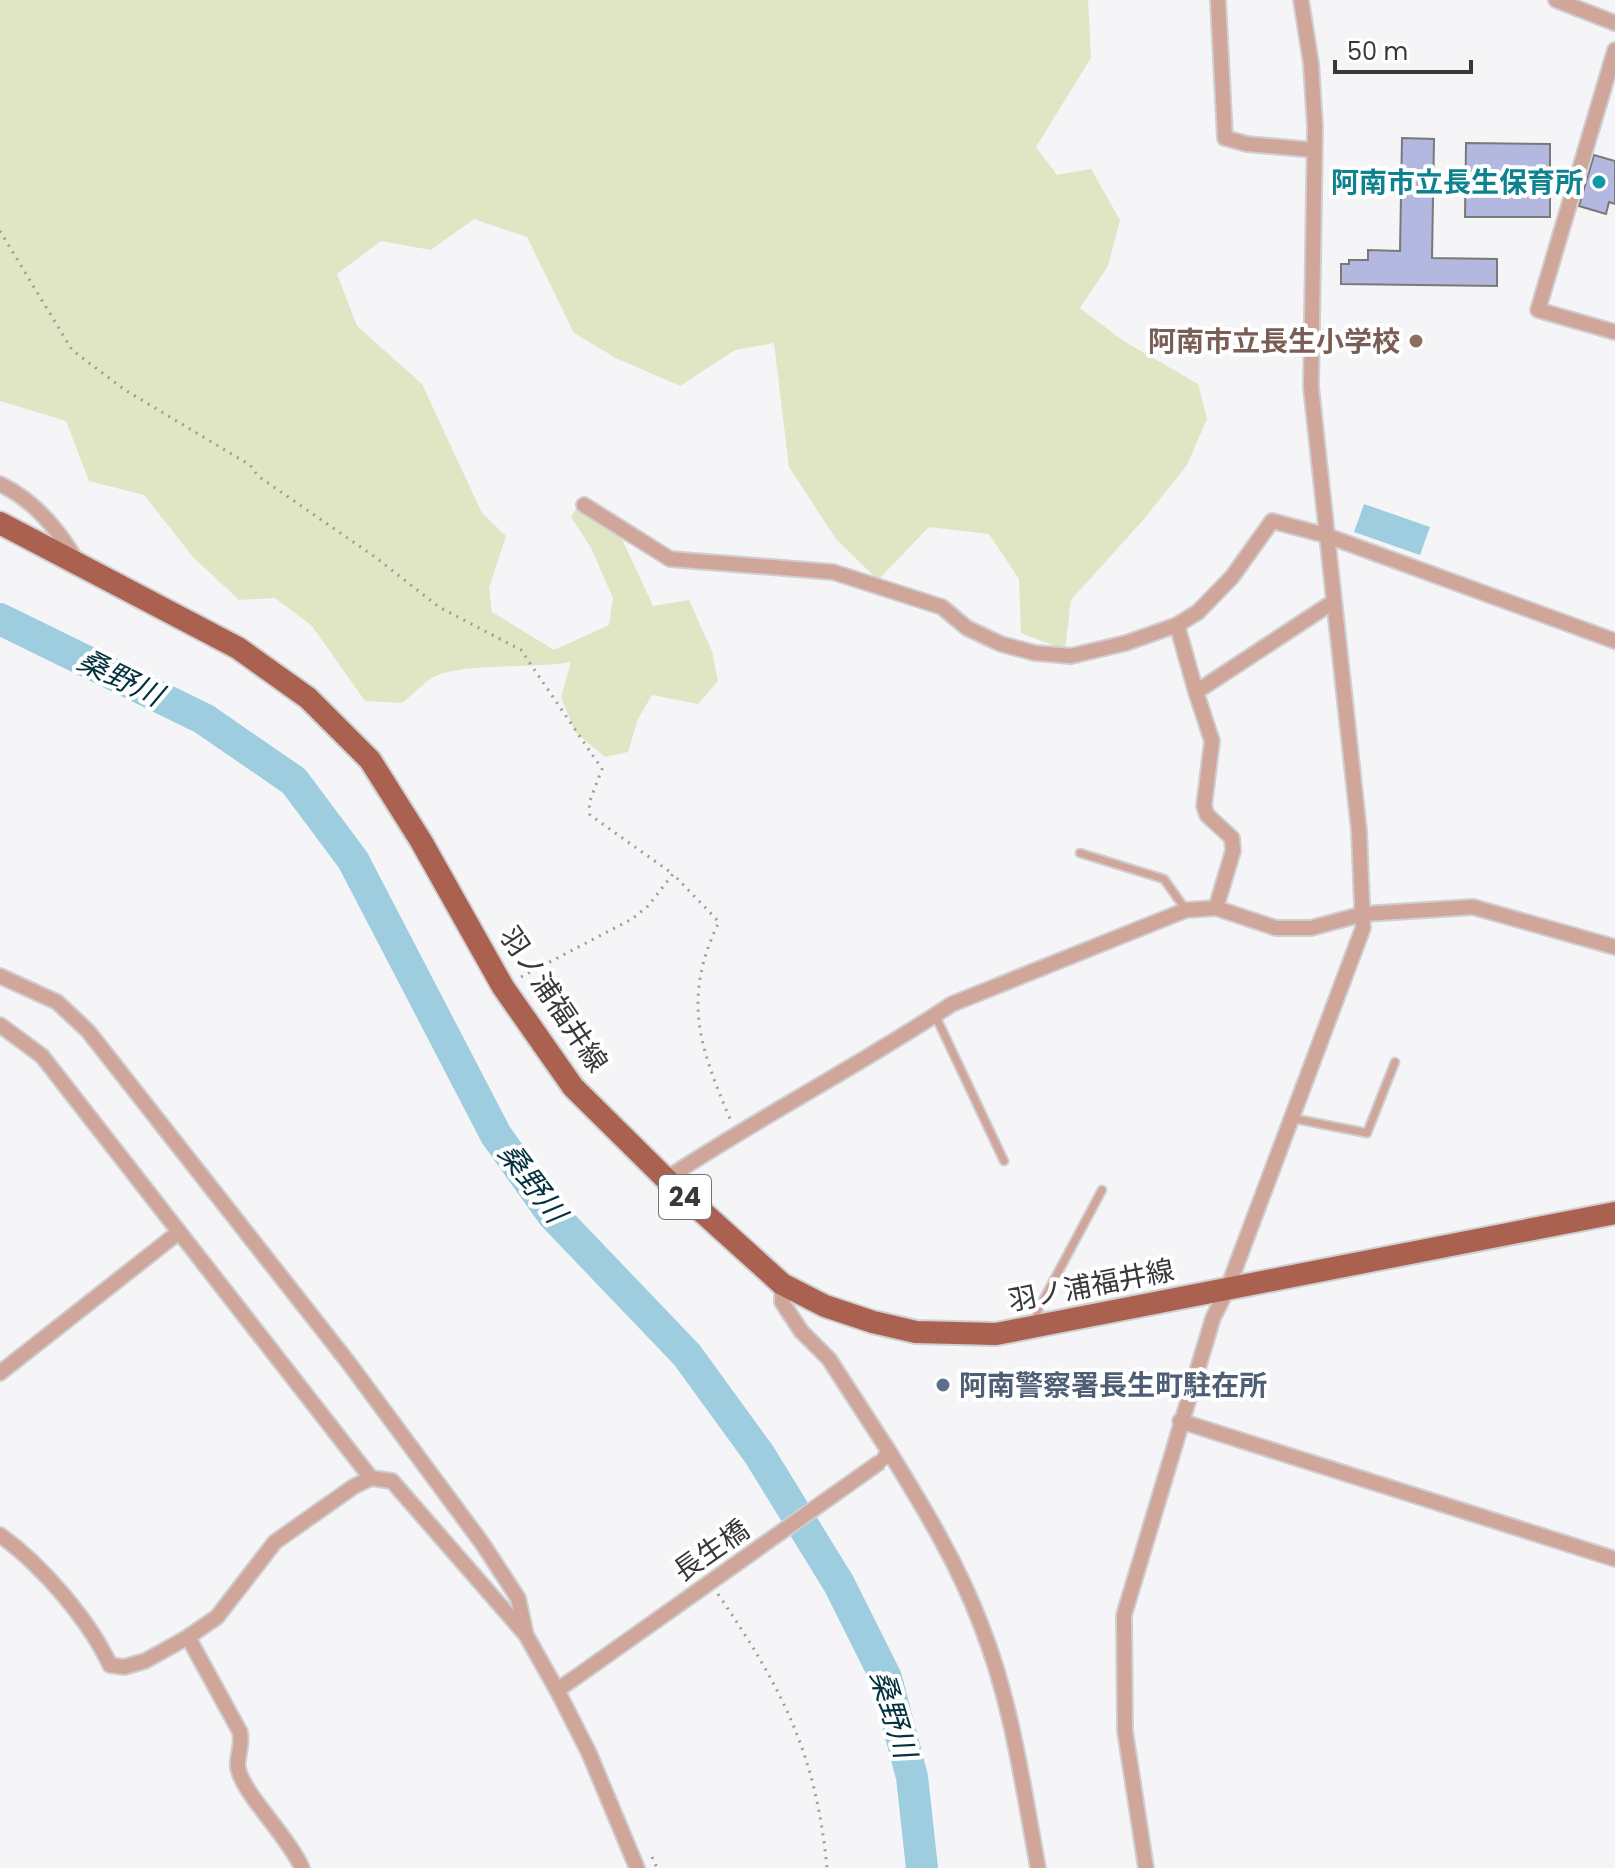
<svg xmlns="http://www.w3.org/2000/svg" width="1615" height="1868" font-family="Poppins,'Noto Sans JP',sans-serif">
  <rect width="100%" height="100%" fill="#f5f5f7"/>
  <path fill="#e0e5c4" d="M0,0H1088L1091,58L1036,147L1057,175L1091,169L1120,220L1108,266L1080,308L1122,340L1198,384L1207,419L1187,465L1144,519L1071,600L1065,650L1021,633L1019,579L989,534L929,527L878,580L836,539L789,467L774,343L735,350L680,386L616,358L574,333L527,237L474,219L431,250L381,241L337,274L357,326L422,384L482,513L506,536L489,588L492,612L554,650L609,625L613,598L591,548L571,517L577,507L622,539L653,606L689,600L712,651L718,681L698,704L652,695L638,719L628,752L605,757L575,732L561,697L571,662C537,669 457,662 432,678C421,685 412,695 402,703L365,701L312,626L275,598L239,600L193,557L144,495L89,481L66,421L0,401Z"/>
  <polygon fill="#9dcdde" points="1364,504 1430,527 1420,555 1354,532"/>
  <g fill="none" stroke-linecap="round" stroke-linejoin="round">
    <polyline stroke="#9dcdde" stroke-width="32" points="0,619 204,719 294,781 353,860 496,1135 553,1215 687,1355 759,1454 839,1584 886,1678 912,1777 922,1868"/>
  </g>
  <g fill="#b2b8df" stroke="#79797a" stroke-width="2">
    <polygon points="1402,138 1434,139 1432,258 1497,259 1497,286 1341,284 1341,264 1349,264 1349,260 1368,260 1368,250 1400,251"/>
    <polygon points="1466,143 1550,144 1550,217 1465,217"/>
    <polygon points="1594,155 1615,161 1615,204 1609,202 1606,214 1579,206"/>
  </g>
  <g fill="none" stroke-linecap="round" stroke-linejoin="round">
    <g stroke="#cfcfd1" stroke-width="11">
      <g id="service">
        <polyline points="1080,853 1164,879 1186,910"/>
        <polyline points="935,1015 1004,1161"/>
        <polyline points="1291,1118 1367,1133 1395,1062"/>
        <polyline points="1035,1324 1038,1310 1102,1190"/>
      </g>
    </g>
    <g stroke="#cfcfd1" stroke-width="18">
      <g id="minor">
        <polyline points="1218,0 1225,138 1247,144 1314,150"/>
        <polyline points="1556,0 1615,23"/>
        <polyline points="1615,50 1538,310 1615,332"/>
        <path d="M0,484C33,500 59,530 77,562"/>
        <polyline points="584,505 670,559 833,572 942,607 967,628 1001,644 1035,653 1071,656 1126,643 1177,625 1198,612 1232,577 1272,521 1325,535 1615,641"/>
        <polyline points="1177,625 1196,692 1333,602"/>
        <polyline points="1196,692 1212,741 1204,806 1207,815 1232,838 1233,851 1216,908"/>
        <polyline points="0,976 57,1002 88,1031 348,1362 482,1543 518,1598 526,1635"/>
        <polyline points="0,1025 42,1056 371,1478"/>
        <path d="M666,1179C759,1117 859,1066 952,1004L1186,910L1216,908L1276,928H1311L1363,914L1473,907L1615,947"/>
        <polyline points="782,1284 782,1302 801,1331 829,1359 890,1453 885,1457"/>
        <polyline points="0,1373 179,1232"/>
        <polyline points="1180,1421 1615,1559"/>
        <path d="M890,1453C924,1508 958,1564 981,1625C1012,1703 1023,1787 1038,1868"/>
        <path d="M0,1535C41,1564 89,1620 110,1665L124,1667L145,1661L188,1637L217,1617L275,1542L353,1487L371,1478L392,1481L526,1635L557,1690L572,1680"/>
        <path d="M188,1637L240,1732C243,1747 236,1757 238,1768C243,1794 288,1836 302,1868"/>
        <polyline points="557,1690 589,1753 637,1868"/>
        <polyline points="1146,1868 1125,1731 1124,1615 1213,1318 1227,1290 1363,928 1359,831 1311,387 1315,127 1311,63 1301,0"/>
      </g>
    </g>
    <g stroke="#cfcfd1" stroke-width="26">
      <polyline id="primary" points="0,523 238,648 308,698 370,760 421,841 503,987 573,1087 666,1179 782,1284 825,1306 873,1322 916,1332 996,1334 1615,1213"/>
    </g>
    <g stroke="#9c9c9d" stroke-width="3" stroke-dasharray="2 6" stroke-linecap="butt">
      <polyline points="0,231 72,350 125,390 250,465 258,476 375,557 439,607 521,650 602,769 589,803 590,815 673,874"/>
      <path d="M521,977L632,919L648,906L673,874L719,922C682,998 699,1045 730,1119"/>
      <polyline points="687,1547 703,1571"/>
      <path d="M718,1594C782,1688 816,1753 827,1868"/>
      <polyline points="652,1857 657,1868"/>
    </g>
    <use href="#service" stroke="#d0a69b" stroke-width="7"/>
    <use href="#minor" stroke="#d0a69b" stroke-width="14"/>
    <use href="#primary" stroke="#aa614f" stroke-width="22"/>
    <g stroke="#cfcfd1" stroke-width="18" stroke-linecap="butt">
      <polyline id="minor-bridge" points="572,1680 880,1462"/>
    </g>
    <use href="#minor-bridge" stroke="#d0a69b" stroke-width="14"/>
  </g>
  <circle fill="#0f9aa8" stroke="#fff" stroke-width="3" cx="1599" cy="182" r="8"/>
  <circle fill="#8d6e63" stroke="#fff" stroke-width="3" cx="1416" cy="341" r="8"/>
  <circle fill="#5c6f8a" stroke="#fff" stroke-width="3" cx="943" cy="1385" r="8"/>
  <g text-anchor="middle" stroke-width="8" stroke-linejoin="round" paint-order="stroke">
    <rect fill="#fff" stroke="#747474" stroke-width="2" x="659" y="1175" width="52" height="44" rx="6"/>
    <g font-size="26" font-weight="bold" fill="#383839">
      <text x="685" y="1206">24</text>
    </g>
    <g font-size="28" font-weight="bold" fill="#0d838f" stroke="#fff" text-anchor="end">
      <text x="1583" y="192">阿南市立長生保育所</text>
    </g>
    <g font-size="28" font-weight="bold" fill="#785e54" stroke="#fff" text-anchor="end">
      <text x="1400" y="351">阿南市立長生小学校</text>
    </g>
    <g font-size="28" fill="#383839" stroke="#fff">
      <text transform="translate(554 999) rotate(56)" y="10">羽ノ浦福井線</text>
      <text transform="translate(1091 1285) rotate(-11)" y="10">羽ノ浦福井線</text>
      <text transform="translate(711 1550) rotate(-35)" y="10">長生橋</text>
    </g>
    <g font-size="28" font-weight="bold" fill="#4e5e75" stroke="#fff" text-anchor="start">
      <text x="959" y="1395">阿南警察署長生町駐在所</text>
    </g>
    <g font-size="30" font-style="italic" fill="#04323f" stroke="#fff">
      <text transform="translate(120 678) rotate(26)" y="10">桑野川</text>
      <text transform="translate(532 1183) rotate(53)" y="10">桑野川</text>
      <text transform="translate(893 1714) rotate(73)" y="10">桑野川</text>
    </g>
  </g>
  <path d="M1335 60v12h136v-12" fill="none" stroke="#383839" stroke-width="4"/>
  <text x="1347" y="60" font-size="24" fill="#383839" stroke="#ffffff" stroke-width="6" paint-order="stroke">50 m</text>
</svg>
